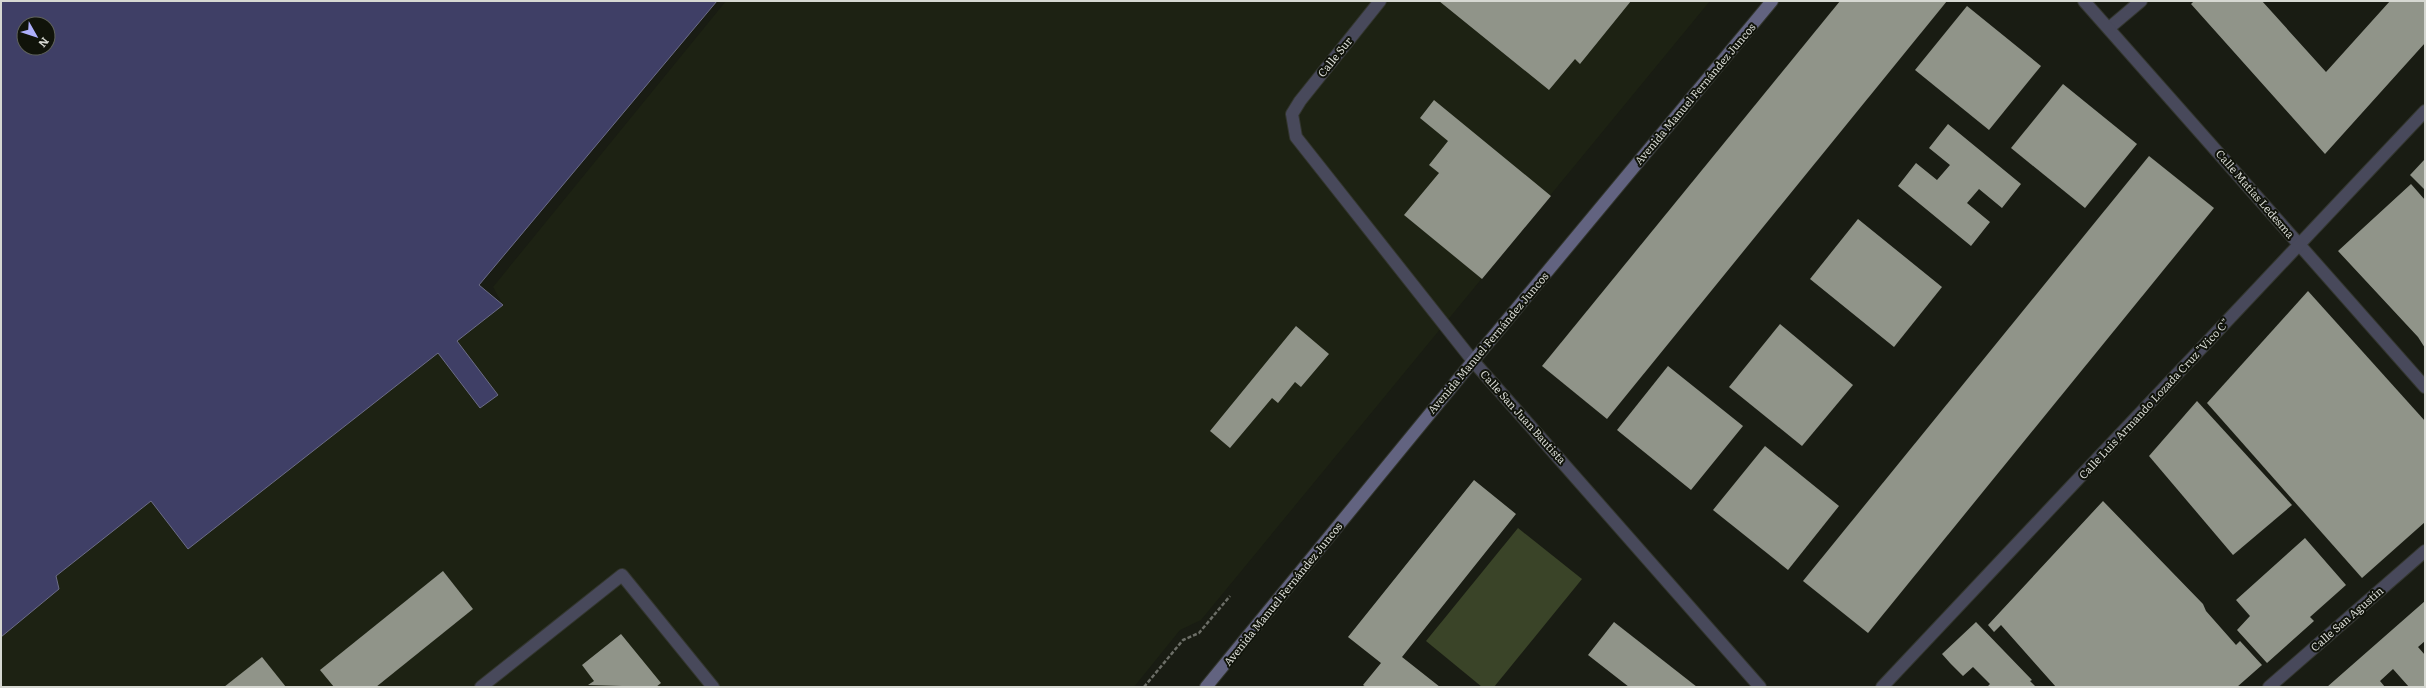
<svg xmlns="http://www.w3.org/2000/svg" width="2426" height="688" font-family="Literata,serif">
  <rect width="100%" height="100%" fill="#191c13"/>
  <polygon fill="#1d2213" points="726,1 1710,1 1201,620 1180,630 1134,687 1,687 1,637 59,589 56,576 151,500 188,549 438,353 480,408 497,395 457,341 503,305 493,287"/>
  <polygon fill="#3a4428" points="1518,528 1582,579 1494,687 1482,687 1426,641"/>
  <path fill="#3f3f66" stroke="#6c6d86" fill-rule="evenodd" d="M1,1H717L479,285L503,305L457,341L498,395L480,408L438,353L188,549L151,501L56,576L59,589L1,637ZM24,24H48V48H24Z"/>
  <g fill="#909489">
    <polygon points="1439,1 1631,1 1580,64 1575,59 1549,90"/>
    <polygon points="1840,1 1947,1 1607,419 1542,366"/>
    <polygon points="2194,1 2262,1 2326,72 2390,1 2425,1 2425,43 2325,154 2191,4"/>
    <polygon points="1967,6 2041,66 1989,130 1915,70"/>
    <polygon points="2063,84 2137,144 2085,208 2011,148"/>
    <polygon points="1434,100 1551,196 1482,279 1404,215 1439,173 1429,165 1448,141 1420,118"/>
    <polygon points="1948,124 2021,184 2002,208 1979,189 1967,203 1990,222 1971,246 1898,186 1916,163 1937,180 1950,165 1929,148"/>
    <polygon points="2149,156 2214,208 1868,633 1803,581"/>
    <polygon points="2425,159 2425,190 2410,175"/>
    <polygon points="2411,184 2425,200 2425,348 2418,337 2338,251"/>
    <polygon points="1858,219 1942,287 1894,347 1810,279"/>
    <polygon points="2308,291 2425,421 2425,522 2362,578 2207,403"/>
    <polygon points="1780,324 1853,385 1802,446 1729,387"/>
    <polygon points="1296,326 1329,354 1301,387 1295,382 1278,403 1272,398 1230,448 1210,431"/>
    <polygon points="1668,366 1743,426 1691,490 1617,430"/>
    <polygon points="2197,401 2292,505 2233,555 2149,456"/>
    <polygon points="1765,446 1839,506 1788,570 1713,510"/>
    <polygon points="1474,480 1516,514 1402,657 1440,687 1366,687 1363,685 1381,663 1348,637"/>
    <polygon points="2103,501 2203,604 2206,611 2236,645 2240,641 2262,665 2237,687 2056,687 2001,625 1994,632 1988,625"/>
    <polygon points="2305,538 2346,585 2310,617 2314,621 2267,663 2237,630 2250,616 2236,600"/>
    <polygon points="443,571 473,609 376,687 334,687 320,670"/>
    <polygon points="2425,601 2425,641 2418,647 2425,655 2425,687 2409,687 2393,669 2380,681 2385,687 2327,687"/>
    <polygon points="1614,622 1697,687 1629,687 1588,655"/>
    <polygon points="1976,622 2032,680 2030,681 2036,687 1987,687 1990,684 1973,667 1963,676 1950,663 1942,654"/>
    <polygon points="621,634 661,683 656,687 588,685 594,681 582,665"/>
    <polygon points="262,657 286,687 224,687"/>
  </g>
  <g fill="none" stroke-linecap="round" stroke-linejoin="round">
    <g stroke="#33362e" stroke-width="14">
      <g id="service">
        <polyline points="2109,28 2141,1"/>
        <polyline points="481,687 622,575 713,687"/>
      </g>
    </g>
    <g stroke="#33362e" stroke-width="14">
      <g id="minor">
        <polyline points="1380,1 1300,101 1292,114 1296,137 1473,361 1760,687"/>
        <polyline points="2084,1 2425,387"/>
        <polyline points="1882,687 2425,111"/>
        <polyline points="2269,687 2425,551"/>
      </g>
    </g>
    <g stroke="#33362e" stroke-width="14">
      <polyline id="secondary" points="1206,687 1473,361 1772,1"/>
    </g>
    <polyline stroke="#6c6e67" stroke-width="2.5" stroke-dasharray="4 2" stroke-linecap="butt" points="1144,687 1183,640 1199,633 1230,596"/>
    <use href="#service" stroke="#48495b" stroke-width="12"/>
    <use href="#minor" stroke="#48495b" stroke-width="12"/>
    <use href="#secondary" stroke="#626380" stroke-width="12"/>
  </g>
  <g text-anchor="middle" stroke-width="4" stroke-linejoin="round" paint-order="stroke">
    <g font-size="11" fill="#d6d8d2" stroke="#10130a">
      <text transform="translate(1335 57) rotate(-51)" y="4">Calle Sur</text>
      <text transform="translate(1695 94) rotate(-50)" y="4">Avenida Manuel Fernández Juncos</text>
      <text transform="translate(2255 194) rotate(49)" y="4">Calle Matías Ledesma</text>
      <text transform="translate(1488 343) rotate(-50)" y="4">Avenida Manuel Fernández Juncos</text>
      <text transform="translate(2154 399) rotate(-47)" y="4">Calle Luis Armando Lozada Cruz "Vico C"</text>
      <text transform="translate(1523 417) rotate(48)" y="4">Calle San Juan Bautista</text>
      <text transform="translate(1283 594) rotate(-51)" y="4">Avenida Manuel Fernández Juncos</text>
      <text transform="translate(2347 619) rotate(-41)" y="4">Calle San Agustín</text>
    </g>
  </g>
  <rect width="2426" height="688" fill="none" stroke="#d6d8d2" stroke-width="4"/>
  <g transform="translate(36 36) rotate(129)"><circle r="19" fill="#10130a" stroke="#5f625a"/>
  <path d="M0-3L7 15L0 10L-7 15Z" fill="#adaffb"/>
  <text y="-6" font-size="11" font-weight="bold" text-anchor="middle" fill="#d6d8d2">N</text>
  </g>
</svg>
